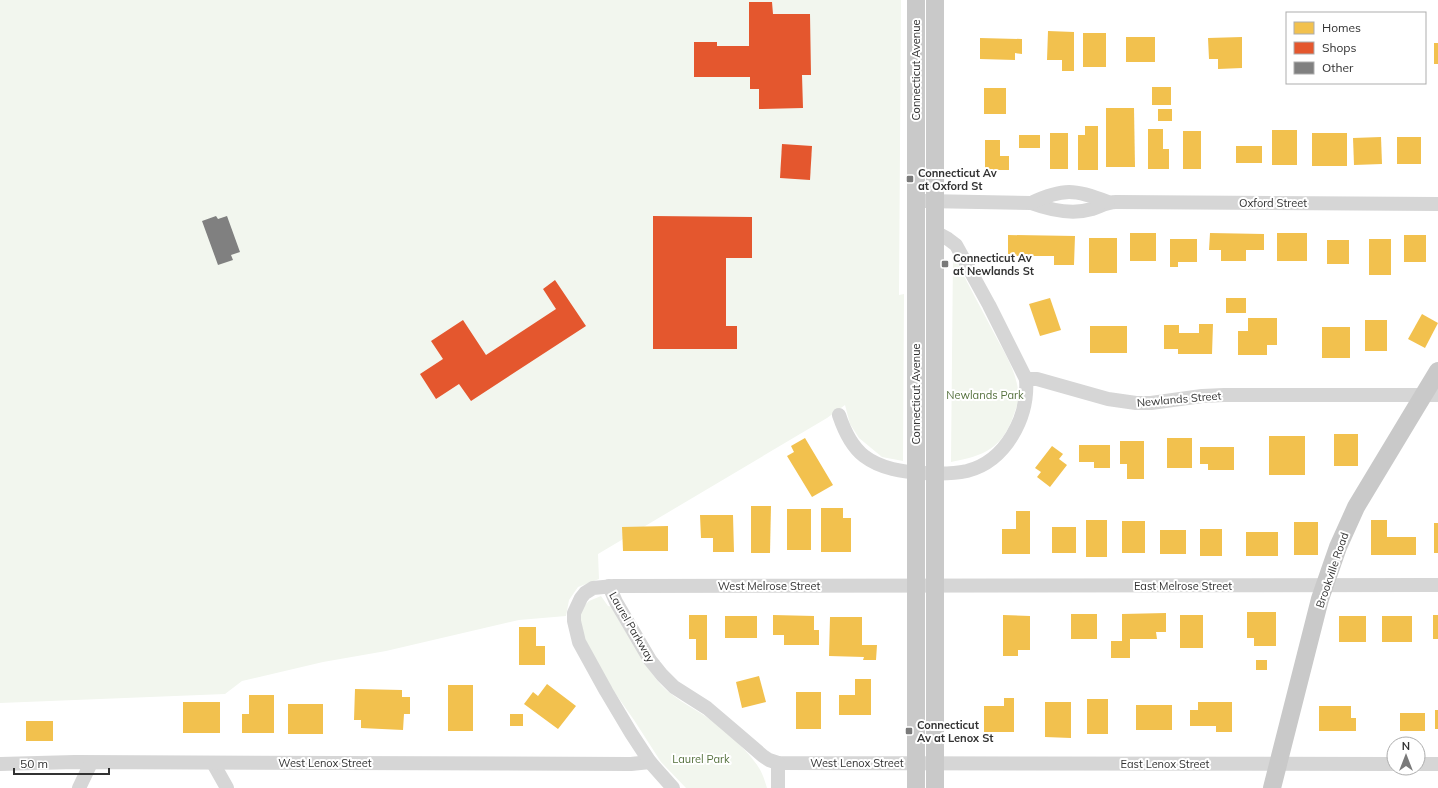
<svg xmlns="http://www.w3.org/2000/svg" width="1438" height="788" font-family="Mulish,sans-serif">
  <rect width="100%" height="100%" fill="#fff"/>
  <g fill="#f2f6ee">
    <polygon points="0,0 901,0 899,295 904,294 903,461 882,457 859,438 850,424 845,405 827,418 598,554 599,579 578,587 569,600 566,616 519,620 386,651 323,662 242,681 225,694 0,703"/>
    <path d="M953,254C966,281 981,308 995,335C1004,352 1016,371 1018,390C1020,399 1017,406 1014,414C1003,448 984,456 951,462Z"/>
    <path d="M601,596L608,606L613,607C619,623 626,632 635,646C647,665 655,683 674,696C683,703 693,708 702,714C721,726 748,750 759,768C763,774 765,782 767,788H686L661,762L634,720L608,683L582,638L579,615V605H585L589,601Z"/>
  </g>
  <g fill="#f2c14e">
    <polygon points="1048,31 1074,32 1074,71 1062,71 1062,60 1047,60"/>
    <rect x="1083" y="33" width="23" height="34"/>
    <rect x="1126" y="37" width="29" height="25"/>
    <polygon points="1242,37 1242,68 1218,69 1218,59 1209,59 1208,38"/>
    <polygon points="980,38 1022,39 1022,54 1015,53 1015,60 980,59"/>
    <rect x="1434" y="43" width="4" height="21"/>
    <rect x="1152" y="87" width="19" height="18"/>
    <rect x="984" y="88" width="22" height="26"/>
    <polygon points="1106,108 1134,108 1135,167 1106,167"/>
    <rect x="1158" y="109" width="14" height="12"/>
    <polygon points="1085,126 1098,126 1098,170 1078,170 1078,135 1085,135"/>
    <polygon points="1148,129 1163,129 1163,149 1169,149 1169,169 1148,169"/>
    <rect x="1272" y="130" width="25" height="35"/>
    <rect x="1183" y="131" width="18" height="38"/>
    <rect x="1050" y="133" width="18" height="36"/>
    <rect x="1312" y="133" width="35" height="33"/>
    <rect x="1019" y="135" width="21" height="13"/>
    <polygon points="1381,137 1382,164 1354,165 1353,138"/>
    <rect x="1397" y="137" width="24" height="27"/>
    <polygon points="985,140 1000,140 1000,156 1009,156 1009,170 985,170"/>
    <rect x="1236" y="146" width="26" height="17"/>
    <rect x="1130" y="233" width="26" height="28"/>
    <polygon points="1210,233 1264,234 1264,250 1246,250 1246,261 1221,261 1221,250 1209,250"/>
    <rect x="1277" y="233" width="30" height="28"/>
    <polygon points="1008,235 1075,236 1074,265 1054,265 1054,256 1008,256"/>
    <rect x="1404" y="235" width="22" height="27"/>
    <rect x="1089" y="238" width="28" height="35"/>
    <polygon points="1170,239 1197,239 1197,262 1178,262 1178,267 1170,267"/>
    <rect x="1369" y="239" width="22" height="36"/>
    <rect x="1327" y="240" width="22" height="24"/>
    <polygon points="1050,298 1061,330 1040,336 1029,304"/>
    <rect x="1226" y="298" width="20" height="15"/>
    <polygon points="1422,314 1438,323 1425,348 1408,339"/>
    <polygon points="1248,318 1277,318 1277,345 1267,345 1267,355 1238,355 1238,331 1248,331"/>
    <rect x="1365" y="320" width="22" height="31"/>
    <polygon points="1199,324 1213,324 1212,354 1178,354 1178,349 1164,349 1164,325 1179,325 1179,333 1199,333"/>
    <rect x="1090" y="326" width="37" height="27"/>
    <rect x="1322" y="327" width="28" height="31"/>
    <rect x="1334" y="434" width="24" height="32"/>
    <rect x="1269" y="436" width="36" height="39"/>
    <polygon points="805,438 833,485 812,497 787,456 794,452 791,446"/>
    <rect x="1167" y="438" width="25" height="30"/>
    <polygon points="1120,441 1144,441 1144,479 1127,479 1127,464 1120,464"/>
    <polygon points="1079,445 1110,445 1110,468 1094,468 1094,462 1079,462"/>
    <polygon points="1052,446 1063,454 1059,459 1067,465 1050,487 1037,477 1041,472 1035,468"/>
    <polygon points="1200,447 1234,447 1234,470 1208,470 1208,464 1200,464"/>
    <polygon points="751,506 771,506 770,553 751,553"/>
    <polygon points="821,508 843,508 843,518 851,518 851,552 821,552"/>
    <rect x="787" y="509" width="24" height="41"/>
    <polygon points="1016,511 1030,511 1030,554 1002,554 1002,529 1016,529"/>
    <polygon points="700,515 733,515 734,552 713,552 713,538 701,538"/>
    <rect x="1086" y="520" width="21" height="37"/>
    <polygon points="1371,520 1387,520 1387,537 1416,537 1416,555 1371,555"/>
    <rect x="1122" y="521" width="23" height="32"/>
    <rect x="1294" y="522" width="24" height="33"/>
    <rect x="1434" y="523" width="4" height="30"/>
    <polygon points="668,526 668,551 623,551 622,527"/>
    <rect x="1052" y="527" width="24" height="26"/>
    <rect x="1200" y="529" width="22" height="27"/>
    <rect x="1160" y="530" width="26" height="24"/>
    <rect x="1246" y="532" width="32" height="24"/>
    <polygon points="1247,612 1276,612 1276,646 1254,646 1254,638 1247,638"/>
    <polygon points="1166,613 1166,632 1156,632 1157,639 1130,639 1130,658 1111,658 1111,641 1122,641 1122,614"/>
    <rect x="1071" y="614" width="26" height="25"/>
    <polygon points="689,615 707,615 707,660 696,660 696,639 689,639"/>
    <polygon points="773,615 814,616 814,630 819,630 819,645 784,645 784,635 773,635"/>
    <polygon points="1003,615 1030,616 1030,650 1018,650 1018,656 1003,656"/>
    <rect x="1180" y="615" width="23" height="33"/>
    <rect x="1433" y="615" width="5" height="24"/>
    <rect x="725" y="616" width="32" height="22"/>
    <rect x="1339" y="616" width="27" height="26"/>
    <rect x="1382" y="616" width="30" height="26"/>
    <polygon points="830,617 862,617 862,645 877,645 876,660 863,660 864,657 829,656"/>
    <polygon points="519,627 536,627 536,646 545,646 545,665 519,665"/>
    <rect x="1256" y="660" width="11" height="10"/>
    <polygon points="759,676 766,702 742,708 736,682"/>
    <polygon points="855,679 871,679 871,715 839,715 839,695 855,695"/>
    <polygon points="547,684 576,706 558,729 524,704 533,692 538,696"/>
    <rect x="448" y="685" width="25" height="46"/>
    <polygon points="355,689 402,690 402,697 410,697 410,714 404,714 403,730 361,728 361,720 354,720"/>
    <rect x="796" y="692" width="25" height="37"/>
    <polygon points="249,695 274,695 274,733 242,733 242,714 249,714"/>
    <polygon points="1004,698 1014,698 1014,732 984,732 984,706 1004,706"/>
    <rect x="1087" y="699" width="21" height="35"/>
    <rect x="183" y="702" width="37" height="31"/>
    <polygon points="1045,702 1071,702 1071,738 1045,737"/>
    <polygon points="1198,702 1232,702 1232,732 1216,732 1216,726 1190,726 1190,710 1198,710"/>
    <rect x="288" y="704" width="35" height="30"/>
    <rect x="1136" y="705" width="36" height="25"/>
    <polygon points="1319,706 1351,706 1351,718 1356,718 1356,731 1319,731"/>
    <rect x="1435" y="710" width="3" height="19"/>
    <rect x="1400" y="713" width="25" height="18"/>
    <rect x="510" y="714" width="13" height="12"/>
    <rect x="26" y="721" width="27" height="20"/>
  </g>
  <g fill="#e4572e">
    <polygon points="749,2 772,2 773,14 810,14 811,75 802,75 803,108 759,109 759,89 750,89 750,77 694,77 694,42 717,42 717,46 749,46"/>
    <polygon points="782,144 812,146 810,180 780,178"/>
    <polygon points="653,216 752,217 752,258 726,258 726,326 737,326 737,349 653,349"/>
    <polygon points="555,280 586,326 471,401 459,384 436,399 420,374 443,359 431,341 463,320 486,355 556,309 543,289"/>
  </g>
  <polygon fill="#808080" points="216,216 218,219 227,216 240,252 231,255 233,260 218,265 202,221"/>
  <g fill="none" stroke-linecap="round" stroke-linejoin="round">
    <g stroke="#d6d6d6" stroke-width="14">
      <path d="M925,201L1031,203C1050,210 1072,215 1092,209C1101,206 1107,202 1116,202L1438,204"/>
      <path d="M1031,203C1063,188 1075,189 1108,202"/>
      <polyline points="1026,379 1037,379 1108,399 1136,403 1151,403 1202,396 1224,395 1438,395"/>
      <path d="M839,415C844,430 851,446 864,456C881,469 903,472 924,473C938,474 953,474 967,471C1006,461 1029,417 1026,379L989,305L956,245L948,239L935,232"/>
      <polyline points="609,586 616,602 650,660 662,675 674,687 707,708 727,725 763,756 769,760 778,763 1394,764"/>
      <polyline points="213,763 227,788"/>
      <polyline points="778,763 778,788"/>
      <polyline points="0,764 75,762 631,764 650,762"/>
      <polyline points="1418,764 1438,764"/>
      <polyline points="79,788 91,763"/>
      <polyline points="673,788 650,762 631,733 606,691 579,642 574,621 574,613 581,598 585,593 593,588 614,586 1438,585"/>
    </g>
    <g stroke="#c9c9c9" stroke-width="18">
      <polyline points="935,0 935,788"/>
      <polyline points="916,788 916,0"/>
      <polyline points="1272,788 1320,599 1338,547 1356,507 1438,371"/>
    </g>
  </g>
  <g fill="#7a7a7a" stroke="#fff" stroke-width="1.5">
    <rect x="906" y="175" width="8" height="8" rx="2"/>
    <rect x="941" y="260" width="8" height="8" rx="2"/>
    <rect x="905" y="727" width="8" height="8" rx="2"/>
  </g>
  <g text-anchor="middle" stroke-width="4" stroke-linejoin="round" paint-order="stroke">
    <g font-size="11" fill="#323232" stroke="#fff">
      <text transform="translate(916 70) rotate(-90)" y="4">Connecticut Avenue</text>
      <text x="1273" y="207">Oxford Street</text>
      <text transform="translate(916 394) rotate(-90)" y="4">Connecticut Avenue</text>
      <text transform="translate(1179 399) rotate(-5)" y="4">Newlands Street</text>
      <text transform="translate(1332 570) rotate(-71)" y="4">Brookville Road</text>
      <text x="769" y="590">West Melrose Street</text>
      <text x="1183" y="590">East Melrose Street</text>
      <text transform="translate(632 627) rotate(60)" y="4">Laurel Parkway</text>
      <text x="325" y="767">West Lenox Street</text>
      <text x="857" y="767">West Lenox Street</text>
      <text x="1165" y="768">East Lenox Street</text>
    </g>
    <g font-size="11" font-weight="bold" fill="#323232" stroke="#fff" text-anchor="start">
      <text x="918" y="177">Connecticut Av<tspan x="918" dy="13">at Oxford St</tspan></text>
      <text x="953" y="262">Connecticut Av<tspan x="953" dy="13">at Newlands St</tspan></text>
      <text x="917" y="729">Connecticut<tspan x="917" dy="13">Av at Lenox St</tspan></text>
    </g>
    <g font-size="11" fill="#55713d" stroke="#fff">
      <text x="985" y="399">Newlands Park</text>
      <text x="701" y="763">Laurel Park</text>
    </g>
  </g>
  <rect x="1286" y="12" width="140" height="72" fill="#ffffff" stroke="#adadad"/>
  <rect x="1294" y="22" width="20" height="12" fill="#f2c14e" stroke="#adadad"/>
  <text x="1322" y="32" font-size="12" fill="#323232">Homes</text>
  <rect x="1294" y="42" width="20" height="12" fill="#e4572e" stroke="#adadad"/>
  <text x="1322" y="52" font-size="12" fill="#323232">Shops</text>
  <rect x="1294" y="62" width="20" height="12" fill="#808080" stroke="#adadad"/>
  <text x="1322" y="72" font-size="12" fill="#323232">Other</text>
  <g transform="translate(1406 756)"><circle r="19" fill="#ffffff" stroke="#adadad"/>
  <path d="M0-3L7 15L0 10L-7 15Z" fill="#7a7a7a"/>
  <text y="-6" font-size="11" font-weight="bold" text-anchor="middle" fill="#323232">N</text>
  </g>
  <path d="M14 768v6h95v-6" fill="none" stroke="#323232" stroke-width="2"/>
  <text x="20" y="768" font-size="12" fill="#323232" stroke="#ffffff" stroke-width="3" paint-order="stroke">50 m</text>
</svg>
